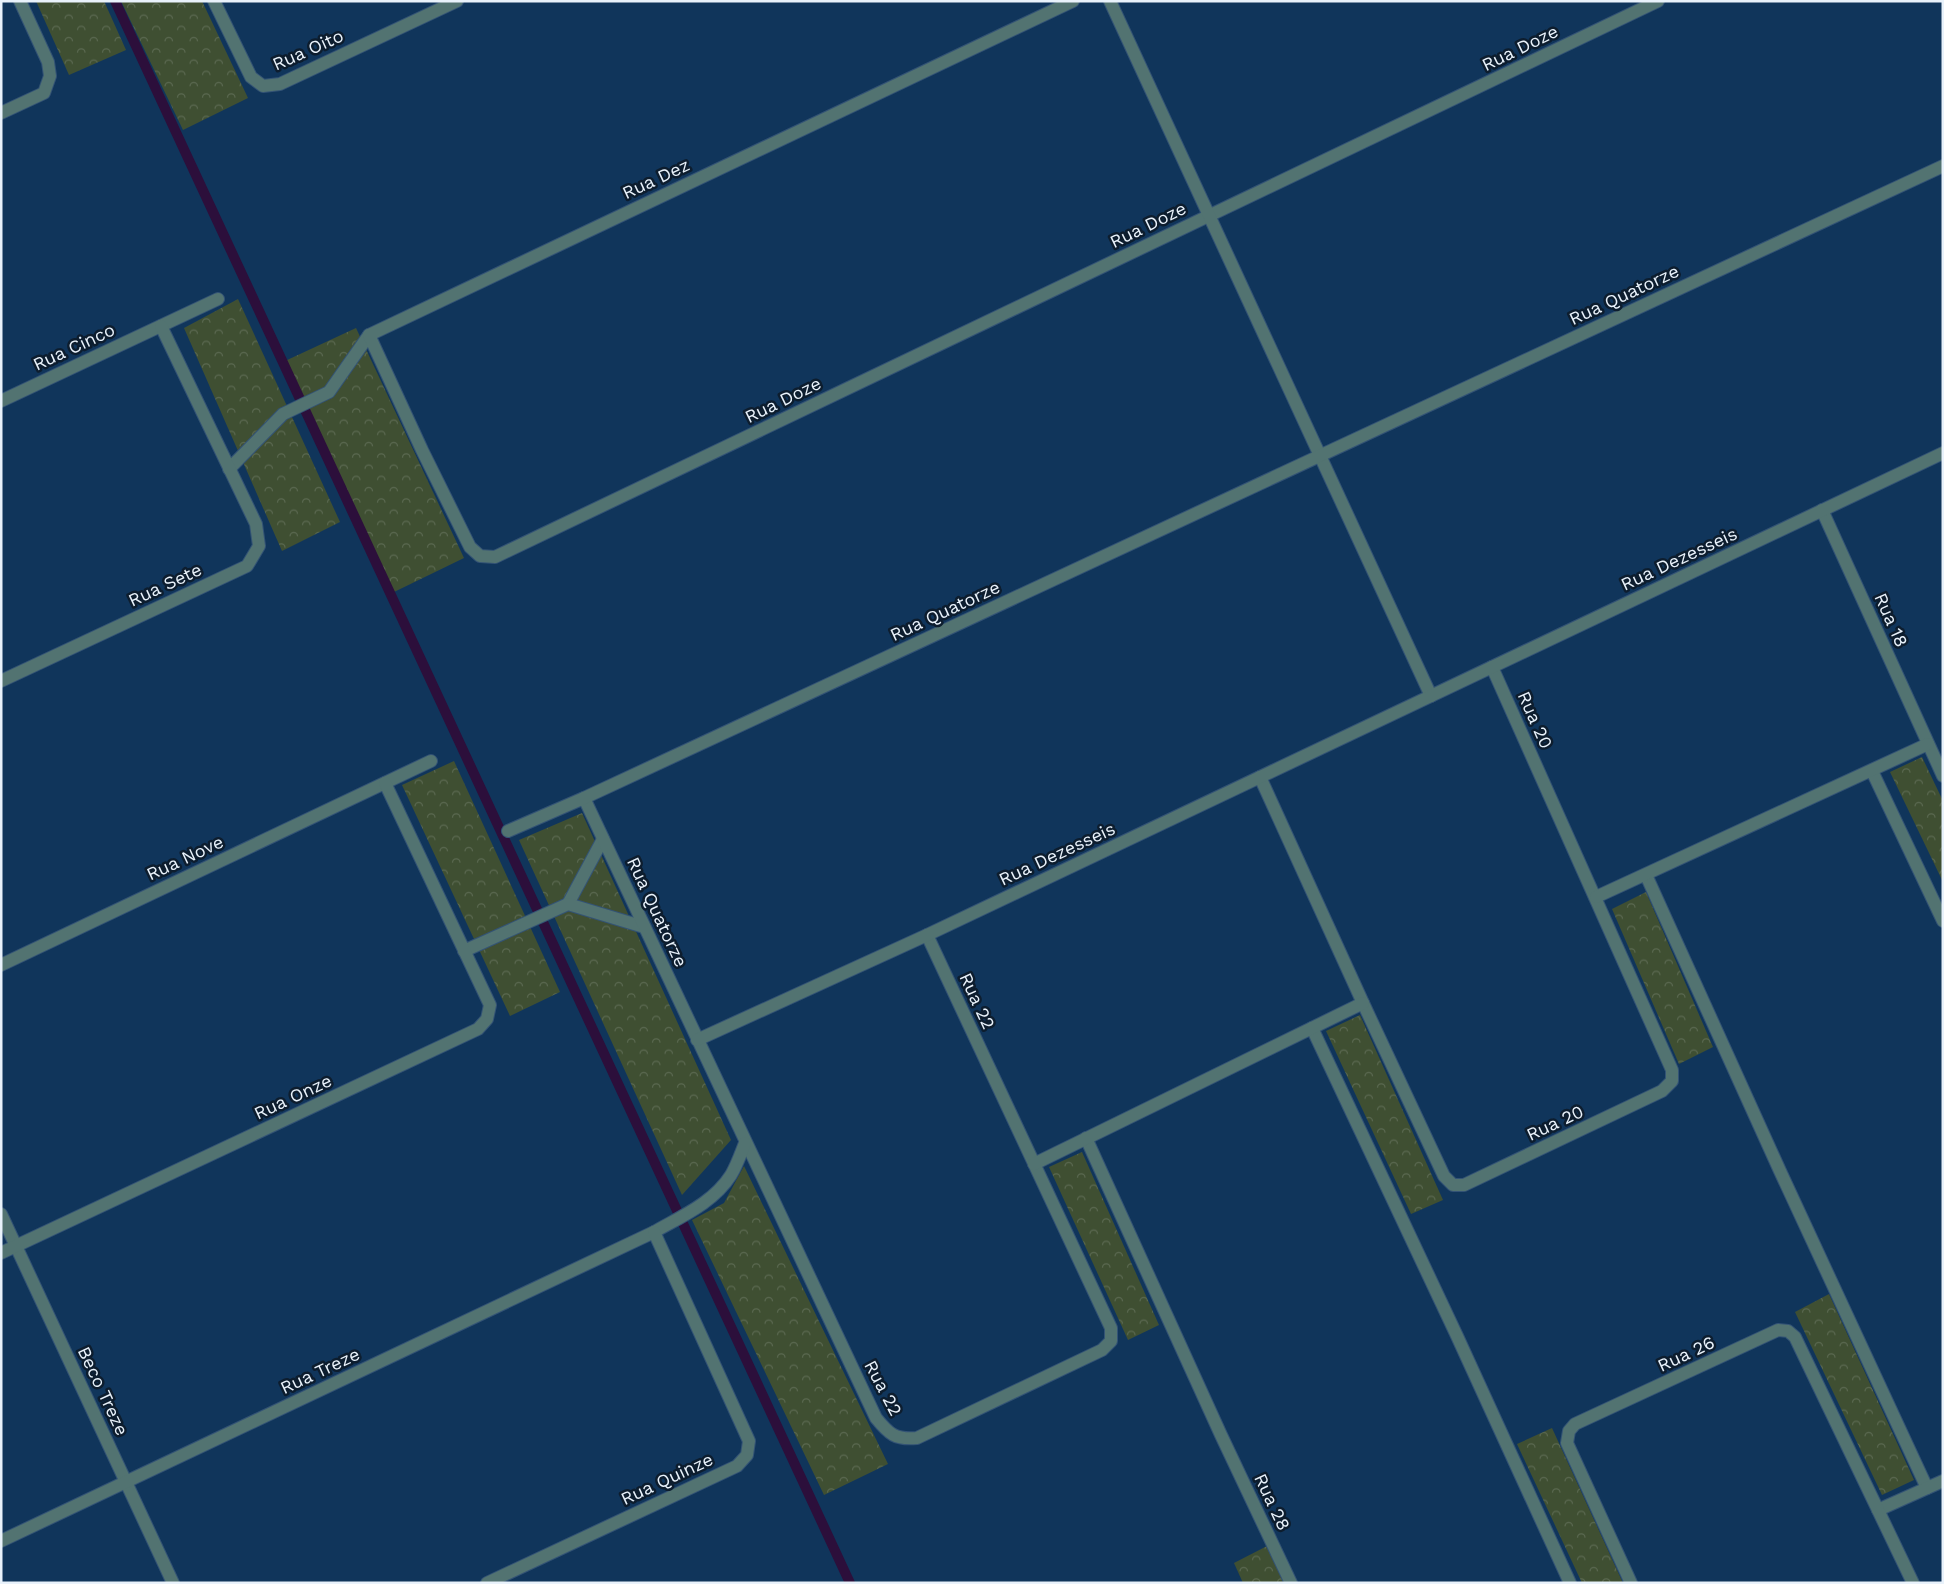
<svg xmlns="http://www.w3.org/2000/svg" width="1944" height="1584" font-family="'Work Sans',sans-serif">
  <defs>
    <pattern id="park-crowns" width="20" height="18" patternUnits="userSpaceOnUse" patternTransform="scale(1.25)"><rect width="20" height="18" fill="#3f4f32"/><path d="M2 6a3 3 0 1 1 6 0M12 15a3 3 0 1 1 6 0" fill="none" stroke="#5b6951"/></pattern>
  </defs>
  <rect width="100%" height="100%" fill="#10355b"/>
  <g fill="url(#park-crowns)">
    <polygon points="36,1 104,1 126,50 69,75"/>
    <polygon points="121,1 202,1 248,98 183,130"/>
    <polygon points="238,299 340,522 282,551 184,328"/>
    <polygon points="356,328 464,558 394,592 285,361"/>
    <polygon points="1922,757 1943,801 1943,882 1890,772"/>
    <polygon points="454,761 560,992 510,1016 402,785"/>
    <polygon points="582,813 731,1140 682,1195 519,840"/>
    <polygon points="1646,892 1713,1047 1679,1064 1612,909"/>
    <polygon points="1360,1015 1443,1200 1411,1214 1326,1031"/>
    <polygon points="1082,1152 1159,1325 1128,1340 1049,1167"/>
    <polygon points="744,1166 888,1464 824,1495 692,1220 724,1203"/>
    <polygon points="1829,1294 1914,1480 1882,1495 1795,1312"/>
    <polygon points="1552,1428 1623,1583 1582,1583 1517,1444"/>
    <polygon points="1267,1546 1284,1583 1243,1583 1234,1563"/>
  </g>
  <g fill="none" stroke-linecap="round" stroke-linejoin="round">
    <polyline stroke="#2c0f3b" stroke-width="10" points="115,1 850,1583"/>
    <g stroke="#335375" stroke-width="14">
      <g id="service">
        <polyline points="229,469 283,414 329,392 369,335"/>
        <polyline points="568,904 603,839"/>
        <polyline points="464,951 568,904 644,927"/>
      </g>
    </g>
    <g stroke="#335375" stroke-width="14">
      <g id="minor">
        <polyline points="214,1 251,77 263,86 280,84 457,1"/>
        <polyline points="1073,1 369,335 422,450 470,547 480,556 495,557 1658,1"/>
        <polyline points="1110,1 1431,696"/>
        <polyline points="1,113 44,93 50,76 48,62 20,1"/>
        <polyline points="1,401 218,299"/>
        <polyline points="1822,510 1943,776"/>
        <polyline points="1,681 247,566 259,546 256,524 161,326"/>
        <polyline points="1872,771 1943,921"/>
        <polyline points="1260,777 1363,1003 1444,1176 1453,1185 1464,1185 1662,1091 1672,1081 1672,1070 1492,667"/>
        <path d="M584,798L876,1418C889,1434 895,1440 917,1438L1102,1350L1111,1341V1328L927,935"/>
        <polyline points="508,831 584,798 1943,166"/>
        <polyline points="1646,875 1780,1171 1927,1488"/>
        <polyline points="1596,897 1928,744"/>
        <polyline points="1,965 431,761"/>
        <polyline points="1312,1028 1457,1336 1570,1583"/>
        <polyline points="697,1040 927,935 1943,453"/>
        <polyline points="1086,1138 1221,1435 1291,1583"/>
        <polyline points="1034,1164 1363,1003"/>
        <polyline points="1,1214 173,1583"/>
        <polyline points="1,1253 478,1029 487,1019 490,1005 385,783"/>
        <polyline points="1878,1510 1943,1481"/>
        <path d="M1,1541L654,1232C682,1216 713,1203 731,1175C737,1165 741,1153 745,1143"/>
        <polyline points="487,1583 737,1466 747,1455 749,1441 654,1232"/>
        <polyline points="1631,1583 1567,1443 1569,1431 1575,1424 1778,1330 1788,1331 1795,1337 1913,1583"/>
      </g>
    </g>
    <use href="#service" stroke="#527371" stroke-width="12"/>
    <use href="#minor" stroke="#527371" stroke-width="12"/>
  </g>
  <g text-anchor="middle" stroke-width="5" stroke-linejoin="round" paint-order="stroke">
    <g font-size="18" fill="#e9f2fb" stroke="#0d1d2e">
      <text transform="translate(1520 48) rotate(-26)" y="6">Rua Doze</text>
      <text transform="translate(308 50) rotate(-24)" y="6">Rua Oito</text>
      <text transform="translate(656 179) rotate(-25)" y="6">Rua Dez</text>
      <text transform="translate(1148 225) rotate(-26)" y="6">Rua Doze</text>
      <text transform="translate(1624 295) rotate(-25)" y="6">Rua Quatorze</text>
      <text transform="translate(74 347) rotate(-25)" y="6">Rua Cinco</text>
      <text transform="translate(783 400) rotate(-26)" y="6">Rua Doze</text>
      <text transform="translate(1679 559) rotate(-25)" y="6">Rua Dezesseis</text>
      <text transform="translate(165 585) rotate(-25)" y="6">Rua Sete</text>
      <text transform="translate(945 611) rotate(-25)" y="6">Rua Quatorze</text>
      <text transform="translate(1891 620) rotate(66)" y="6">Rua 18</text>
      <text transform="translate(1535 720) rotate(66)" y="6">Rua 20</text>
      <text transform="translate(1057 854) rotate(-25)" y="6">Rua Dezesseis</text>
      <text transform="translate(185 858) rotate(-25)" y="6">Rua Nove</text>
      <text transform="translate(657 912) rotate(65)" y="6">Rua Quatorze</text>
      <text transform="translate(977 1001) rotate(65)" y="6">Rua 22</text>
      <text transform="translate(293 1097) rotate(-25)" y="6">Rua Onze</text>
      <text transform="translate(1555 1123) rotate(-25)" y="6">Rua 20</text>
      <text transform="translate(1686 1354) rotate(-25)" y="6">Rua 26</text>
      <text transform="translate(320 1371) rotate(-25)" y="6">Rua Treze</text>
      <text transform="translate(883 1388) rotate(62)" y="6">Rua 22</text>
      <text transform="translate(103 1391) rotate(65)" y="6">Beco Treze</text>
      <text transform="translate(667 1479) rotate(-25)" y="6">Rua Quinze</text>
      <text transform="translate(1272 1502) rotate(65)" y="6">Rua 28</text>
    </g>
  </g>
  <rect width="1944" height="1584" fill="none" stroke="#e9f2fb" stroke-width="5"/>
</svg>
